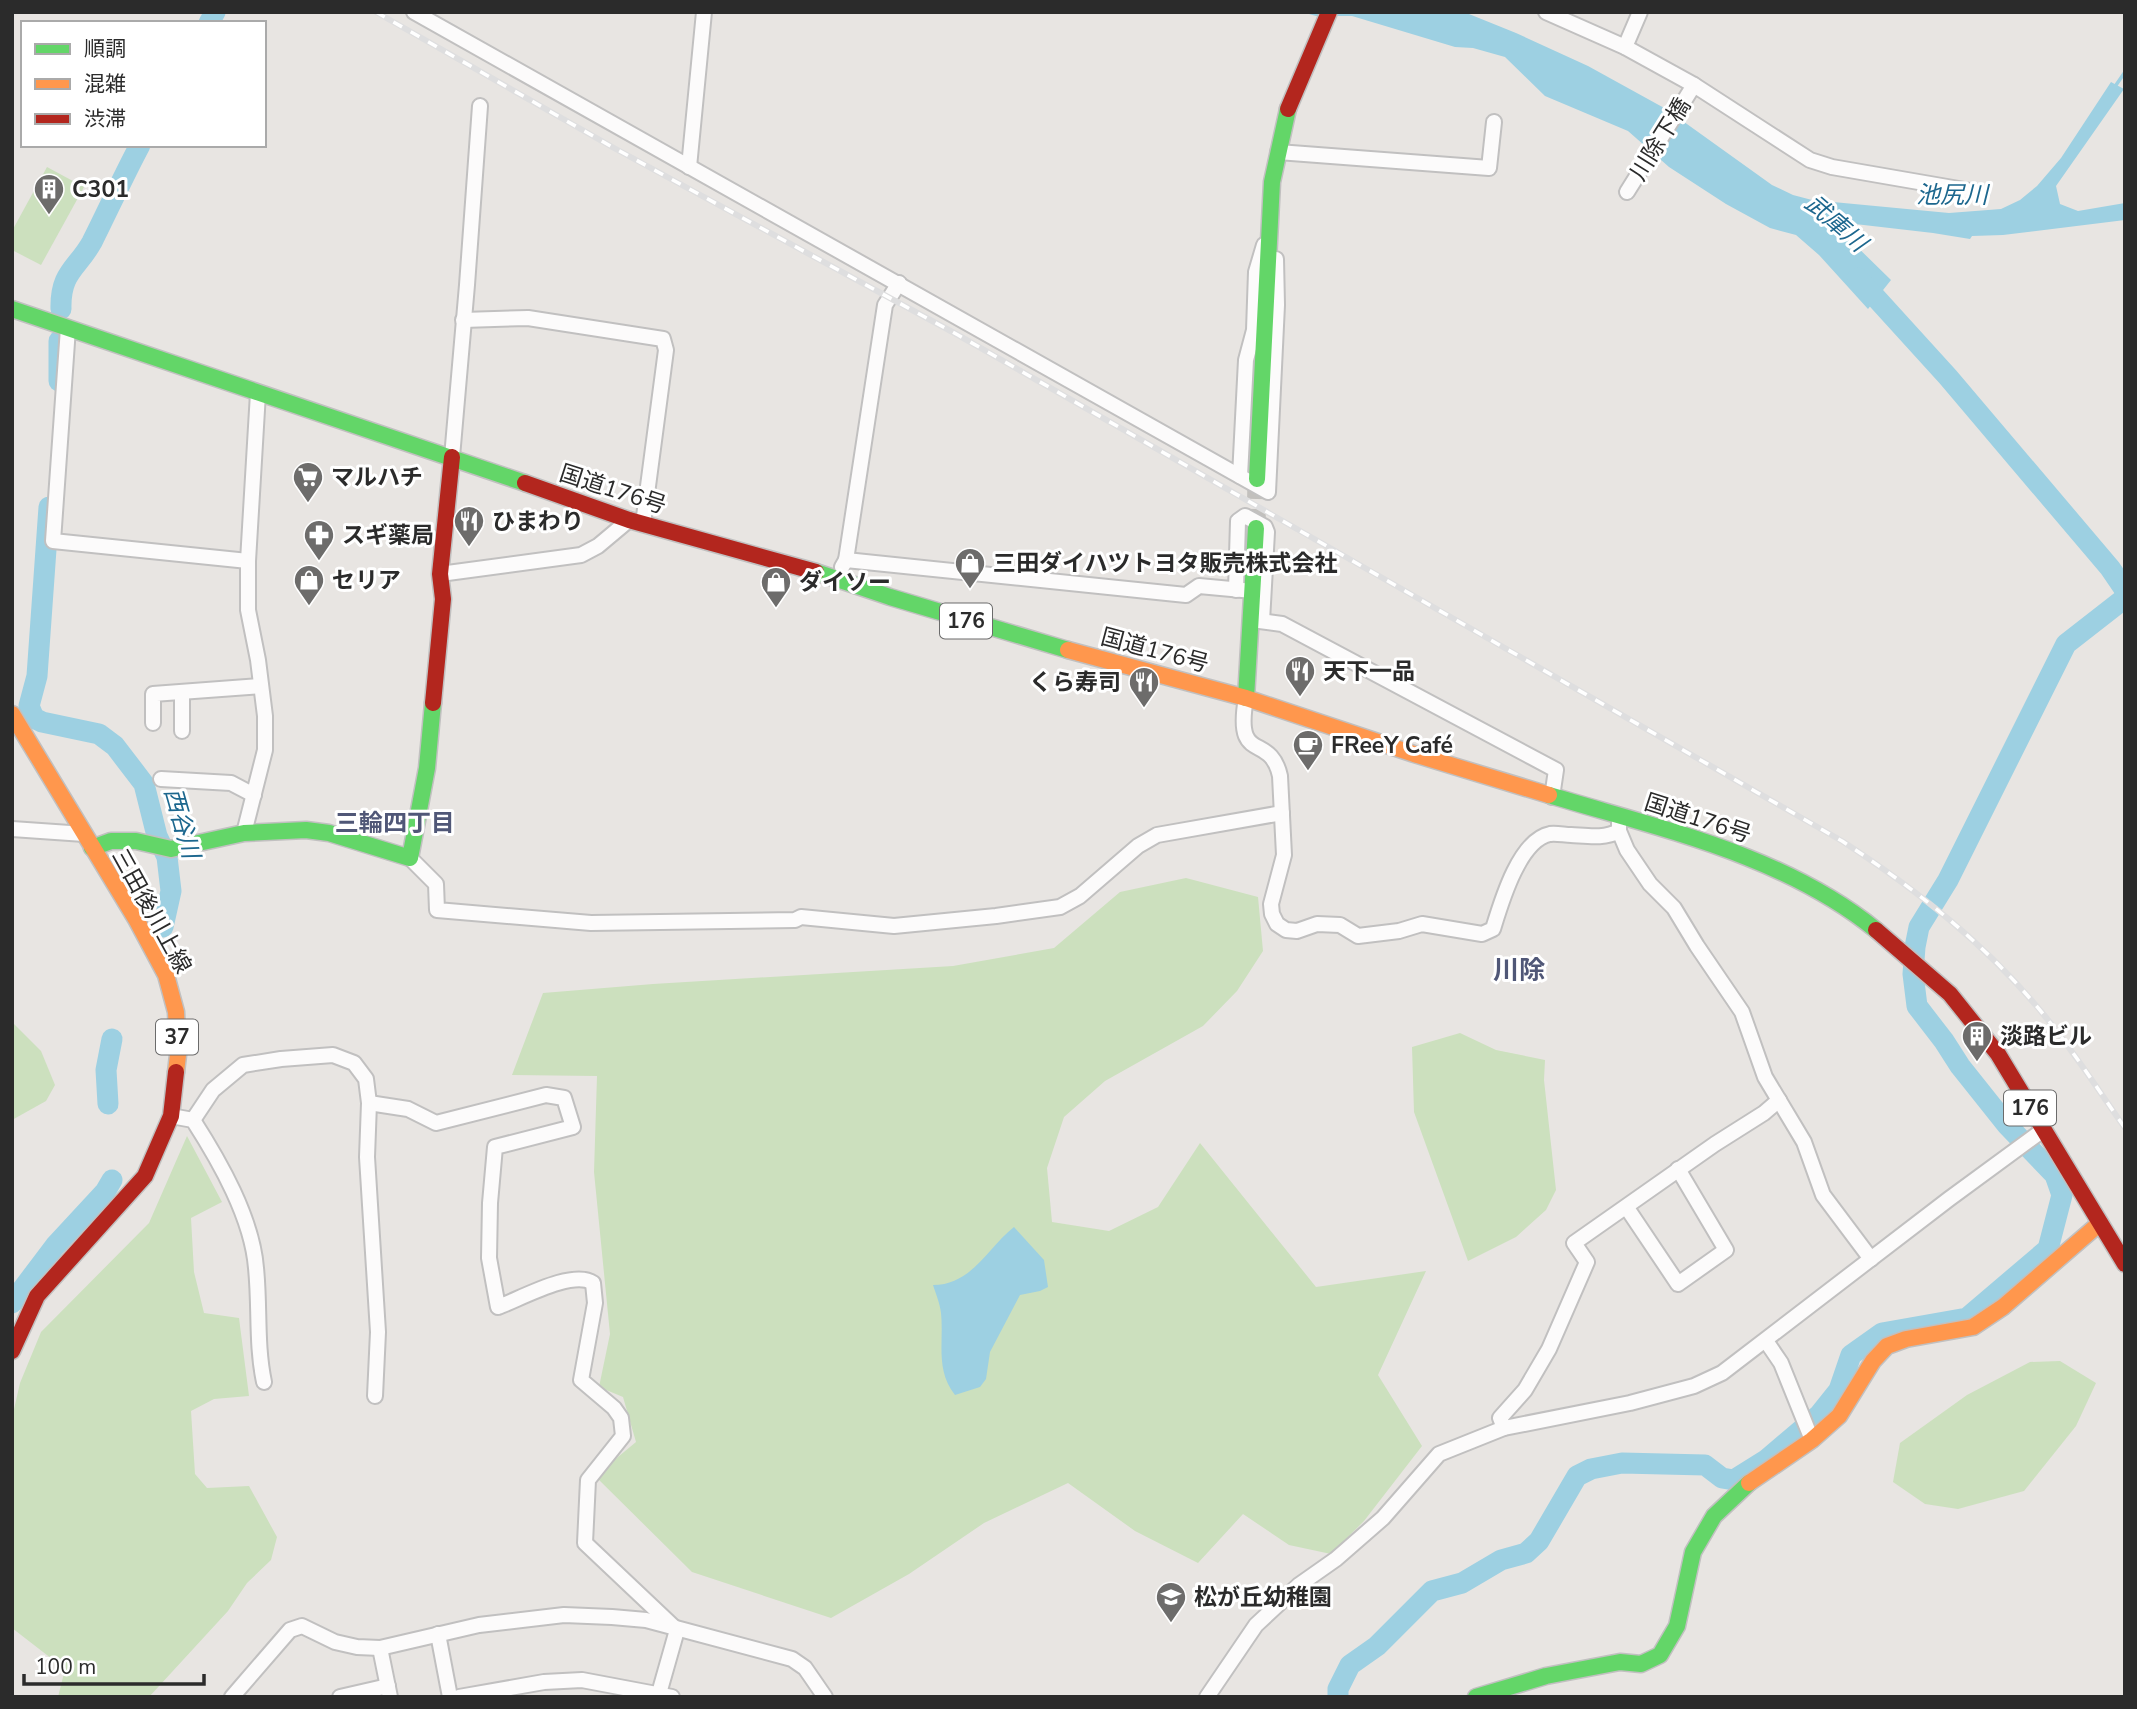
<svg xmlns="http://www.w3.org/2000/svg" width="2137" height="1709" font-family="'Nunito Sans','Noto Sans JP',sans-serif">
  <rect width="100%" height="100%" fill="#e8e5e2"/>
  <g fill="#cce0be">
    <polygon points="47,167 84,187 41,265 12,250 12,231"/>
    <polygon points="1186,878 1258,897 1263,951 1237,991 1203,1026 1105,1081 1064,1117 1047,1168 1052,1222 1109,1231 1158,1207 1200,1143 1316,1287 1426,1271 1378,1375 1422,1446 1364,1521 1331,1554 1289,1545 1243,1514 1198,1563 1135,1531 1068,1483 984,1523 909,1574 831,1618 692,1572 595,1476 636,1442 623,1397 599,1387 610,1334 594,1172 597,1076 512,1075 543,993 653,984 953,966 1054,948 1120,892"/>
    <polygon points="12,1022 41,1051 55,1085 46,1101 12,1120"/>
    <polygon points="1460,1033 1496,1050 1545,1060 1544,1080 1556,1190 1546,1210 1516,1237 1468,1261 1414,1112 1412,1047"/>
    <polygon points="187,1136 222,1202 191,1218 194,1272 204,1313 239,1318 249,1396 214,1399 191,1411 195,1474 207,1488 249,1486 277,1537 271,1560 247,1583 228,1611 149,1697 58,1697 65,1669 12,1628 12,1418 20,1383 41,1332 149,1223"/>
    <polygon points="2060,1361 2096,1383 2076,1426 2024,1491 1958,1509 1925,1504 1893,1482 1900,1443 1967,1395 2030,1362"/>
  </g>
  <g fill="#9dd0e2">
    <polygon points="1302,12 1464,12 1516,33 1588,66 1666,109 1772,185 1793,195 1812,200 1949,213 2001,209 2020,200 2037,186 2061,158 2111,82 2124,89 2056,186 2060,204 2078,211 2125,203 2125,220 2003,235 1972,236 1970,239 1933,233 1855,224 1846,230 1845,235 1891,280 1868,309 1819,255 1796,235 1770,228 1726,204 1669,167 1628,131 1545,96 1505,57 1473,48 1455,47 1352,16 1316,16"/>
    <path d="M1014,1227L1044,1260L1048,1287L1040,1291L1020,1295L990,1352L986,1379L980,1387L955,1395C935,1370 944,1342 941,1313C940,1304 936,1294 933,1285C972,1285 987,1248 1014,1227Z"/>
  </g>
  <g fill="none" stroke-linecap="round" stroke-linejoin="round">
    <polyline stroke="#9dd0e2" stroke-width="3.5" points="2114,88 2125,72"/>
    <g stroke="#9dd0e2" stroke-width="21">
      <polyline points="209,23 215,12"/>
      <polyline points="1858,278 1948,377 2110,568 2125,590"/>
      <path d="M61,309C60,272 77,269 92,242C108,210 123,177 140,145"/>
      <polyline points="59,381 59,341"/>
      <polyline points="49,507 37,676 29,706 34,718 42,722 99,734 115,746 144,784 157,836 167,857 171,891 163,927"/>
      <polyline points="108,1104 106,1070 112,1039"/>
      <polyline points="12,1303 55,1246 105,1192 112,1180"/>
      <polyline points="1338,1697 1338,1689 1350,1665 1377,1646 1432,1591 1462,1583 1501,1560 1526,1553 1539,1541 1577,1476 1591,1469 1622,1463 1705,1465 1722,1478 1734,1480 1766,1460 1819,1415 1839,1390 1851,1355 1882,1333 1967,1318 2048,1249 2062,1195 2055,1175 2007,1125 1960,1066 1944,1041 1917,1006 1913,974 1915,947 1919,927 1948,880 2066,644 2125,598"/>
    </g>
    <polyline stroke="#c2c0bd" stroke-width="19" stroke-dasharray="19 10" stroke-linecap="butt" points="1256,528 1257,479"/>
    <g stroke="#c1c0c0" stroke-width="18">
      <g id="street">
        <polyline points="414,12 1268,492 1277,305 1276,259"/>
        <polyline points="1546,12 1625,47 1694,85 1810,160 1832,167 1982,193"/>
        <polyline points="1625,47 1640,12"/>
        <polyline points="1278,152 1489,168 1494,122"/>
        <polyline points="689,167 704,12"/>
        <polyline points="1627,192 1694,85"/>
        <polyline points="463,320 528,318 663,339 666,350 643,524"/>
        <polyline points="68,328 53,541 248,561"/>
        <polyline points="452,457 467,285 480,106"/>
        <polyline points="1240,476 1246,360 1254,330 1256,272 1264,245"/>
        <polyline points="846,560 1186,595 1199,586 1253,591"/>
        <polyline points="842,567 846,560 885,305 899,283"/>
        <polyline points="440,574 581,555 598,546 629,520"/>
        <polyline points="1236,590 1238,521 1245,516 1265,527 1267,532 1262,621"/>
        <polyline points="1252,620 1282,624 1556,770 1552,797"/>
        <polyline points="182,693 182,731"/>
        <path d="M1246,698C1234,766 1270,731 1280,776L1284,855L1271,904L1272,914L1277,924L1286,930L1297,931L1317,924L1340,925L1358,936L1399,931L1422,924L1482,934L1493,929C1501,903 1519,840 1550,834C1556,833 1565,835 1571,835C1588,836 1604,839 1619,831"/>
        <polyline points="153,723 153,694 261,686"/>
        <polyline points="161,779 231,783 254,795"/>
        <polyline points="1619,822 1619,831 1627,850 1650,884 1674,908 1697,946 1742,1012 1765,1077 1804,1142 1823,1195 1871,1259"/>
        <polyline points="12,829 84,834"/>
        <polyline points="244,833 265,750 265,716 258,660 248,610 248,561 258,393"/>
        <polyline points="410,858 436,884 437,910 591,923 795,920 801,917 894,926 996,916 1060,907 1080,896 1138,846 1157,835 1282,813"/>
        <path d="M369,1103L408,1109L436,1123L546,1095L564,1098L573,1127L495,1147L490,1203L489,1258L498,1307C520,1299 573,1269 593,1283L595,1303L581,1380L614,1408L621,1418L623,1436L588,1480L585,1543L677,1630"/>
        <path d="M171,1116L193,1120C220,1162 252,1218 256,1268C260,1307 256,1344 264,1382"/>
        <polyline points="193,1120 213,1090 243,1065 281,1059 333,1055 354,1063 366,1079 369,1103 367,1157 378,1332 375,1396"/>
        <polyline points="1627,1208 1678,1284 1726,1250 1678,1169"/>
        <polyline points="1766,1341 1781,1363 1812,1440"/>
        <polyline points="1504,1428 1500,1418 1525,1390 1549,1349 1587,1262 1574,1243 1715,1144 1764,1113 1779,1100"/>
        <polyline points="438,1634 450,1697"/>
        <polyline points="380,1648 390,1697"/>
        <polyline points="232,1697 290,1630 302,1626 335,1642 357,1647 380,1648 479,1625 564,1615 612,1617 646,1620 792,1659 805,1668 825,1697"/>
        <polyline points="340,1697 388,1686"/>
        <polyline points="459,1697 544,1682 582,1680 672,1697"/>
        <polyline points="658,1697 677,1630"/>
        <polyline points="1207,1697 1256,1625 1299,1585 1336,1559 1383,1518 1439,1454 1504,1428 1630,1403 1694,1386 1722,1373 1949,1199 2043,1130"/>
      </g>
    </g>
    <g stroke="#c1c0c0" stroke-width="19">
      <g id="fast">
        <polyline points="12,309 525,483"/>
        <polyline points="1257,479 1272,182 1288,109"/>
        <polyline points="816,572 890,597 1068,650"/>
        <polyline points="1246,698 1256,528"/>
        <path d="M1549,795C1661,829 1784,855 1876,930"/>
        <polyline points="92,848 111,841 136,841 171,849 244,833 306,830 329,833 410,858 427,768 433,703"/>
        <polyline points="1476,1697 1546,1676 1620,1662 1641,1664 1660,1655 1677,1626 1693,1552 1714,1516 1749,1483"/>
      </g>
    </g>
    <g stroke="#c1c0c0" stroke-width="19">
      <g id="slow">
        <polyline points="1068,650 1246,698 1414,754 1549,795"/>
        <polyline points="12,714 136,919 166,975 176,1012 178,1055 176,1072"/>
        <polyline points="1749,1483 1812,1440 1839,1416 1873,1361 1887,1346 1906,1339 1973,1327 2003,1307 2100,1223"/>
      </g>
    </g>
    <g stroke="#c1c0c0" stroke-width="19">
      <g id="jam">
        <polyline points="1288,109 1329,12"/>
        <polyline points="525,483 629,520 816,572"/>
        <polyline points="433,703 443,599 440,574 452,457"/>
        <polyline points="1876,930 1950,994 1998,1054 2125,1264"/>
        <polyline points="12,1351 37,1296 145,1176 171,1116 176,1072"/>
      </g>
    </g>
    <use href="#street" stroke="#fcfbfb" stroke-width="14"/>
    <use href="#fast" stroke="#63d668" stroke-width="16"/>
    <use href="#slow" stroke="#ff974d" stroke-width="16"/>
    <use href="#jam" stroke="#b3261e" stroke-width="16"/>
    <g stroke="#dededf" stroke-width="6">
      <path id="rail" d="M376,12L614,148L958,335L1842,841C1917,890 1987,945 2044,1015C2073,1050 2098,1090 2125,1128"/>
    </g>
    <use href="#rail" stroke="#fff" stroke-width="3.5" stroke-dasharray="10" stroke-linecap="butt"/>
  </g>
  <defs>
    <g id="building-pin" transform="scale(1.575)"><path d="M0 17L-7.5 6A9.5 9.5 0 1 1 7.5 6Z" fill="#6d6c6b" stroke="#fff"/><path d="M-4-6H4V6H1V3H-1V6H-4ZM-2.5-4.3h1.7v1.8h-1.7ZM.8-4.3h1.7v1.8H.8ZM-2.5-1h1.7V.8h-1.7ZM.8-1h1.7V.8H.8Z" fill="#fff"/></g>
    <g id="supermarket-pin" transform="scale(1.575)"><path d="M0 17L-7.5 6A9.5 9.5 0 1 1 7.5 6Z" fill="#6d6c6b" stroke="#fff"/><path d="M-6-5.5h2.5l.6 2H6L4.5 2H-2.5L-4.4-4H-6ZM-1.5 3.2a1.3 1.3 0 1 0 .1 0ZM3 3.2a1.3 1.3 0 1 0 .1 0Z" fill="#fff"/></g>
    <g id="restaurant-pin" transform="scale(1.575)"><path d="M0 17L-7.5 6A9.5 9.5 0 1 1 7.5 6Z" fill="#6d6c6b" stroke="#fff"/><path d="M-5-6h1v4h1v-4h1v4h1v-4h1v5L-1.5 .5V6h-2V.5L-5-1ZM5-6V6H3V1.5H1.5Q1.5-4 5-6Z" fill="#fff"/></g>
    <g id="pharmacy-pin" transform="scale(1.575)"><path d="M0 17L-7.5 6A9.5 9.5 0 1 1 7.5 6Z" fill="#6d6c6b" stroke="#fff"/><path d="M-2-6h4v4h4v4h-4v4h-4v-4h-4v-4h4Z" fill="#fff"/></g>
    <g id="shop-pin" transform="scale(1.575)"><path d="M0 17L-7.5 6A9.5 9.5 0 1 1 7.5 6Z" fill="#6d6c6b" stroke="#fff"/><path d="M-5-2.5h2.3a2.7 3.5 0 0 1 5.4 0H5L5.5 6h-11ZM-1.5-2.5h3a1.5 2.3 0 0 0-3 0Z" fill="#fff"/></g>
    <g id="cafe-pin" transform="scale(1.575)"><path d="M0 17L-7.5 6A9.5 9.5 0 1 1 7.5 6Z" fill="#6d6c6b" stroke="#fff"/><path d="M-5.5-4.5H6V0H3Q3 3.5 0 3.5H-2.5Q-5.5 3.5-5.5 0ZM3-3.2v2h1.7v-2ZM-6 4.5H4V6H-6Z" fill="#fff"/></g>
    <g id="school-pin" transform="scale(1.575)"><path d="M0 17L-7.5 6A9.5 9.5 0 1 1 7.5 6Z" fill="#6d6c6b" stroke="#fff"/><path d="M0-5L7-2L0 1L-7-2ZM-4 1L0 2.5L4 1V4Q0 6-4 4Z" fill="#fff"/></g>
  </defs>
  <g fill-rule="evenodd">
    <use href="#building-pin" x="49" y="189"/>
    <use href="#supermarket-pin" x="308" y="477"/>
    <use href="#restaurant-pin" x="469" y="521"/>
    <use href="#pharmacy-pin" x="319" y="535"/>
    <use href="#shop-pin" x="970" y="563"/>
    <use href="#shop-pin" x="309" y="580"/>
    <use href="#shop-pin" x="776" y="582"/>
    <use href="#restaurant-pin" x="1300" y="671"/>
    <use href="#restaurant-pin" x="1144" y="682"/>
    <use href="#cafe-pin" x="1308" y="745"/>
    <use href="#building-pin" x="1977" y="1036"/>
    <use href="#school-pin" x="1171" y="1597"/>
  </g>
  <g text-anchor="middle" stroke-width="6" stroke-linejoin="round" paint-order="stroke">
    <g fill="#fff" stroke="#6b6b6b" stroke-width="2">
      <rect x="940" y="603.5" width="52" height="35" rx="5"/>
      <rect x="156" y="1019.5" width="42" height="35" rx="5"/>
      <rect x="2004" y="1090.5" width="52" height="35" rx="5"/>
    </g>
    <g font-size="21" font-weight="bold" fill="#2b2b2b">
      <text x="966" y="628">176</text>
      <text x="177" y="1044">37</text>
      <text x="2030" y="1115">176</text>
    </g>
    <g font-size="23" fill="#2b2b2b" stroke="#fff">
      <text transform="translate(1660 139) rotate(-58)" y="8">川除下橋</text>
      <text transform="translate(613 489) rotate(18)" y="8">国道176号</text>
      <text transform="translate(1155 650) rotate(15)" y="8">国道176号</text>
      <text transform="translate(1698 818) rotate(18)" y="8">国道176号</text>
      <text transform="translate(152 911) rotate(61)" y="8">三田後川上線</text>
    </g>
    <g font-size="23" font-weight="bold" fill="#2b2b2b" stroke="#fff" text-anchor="start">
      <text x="72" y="197">C301</text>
      <text x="331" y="485">マルハチ</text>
      <text x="492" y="529">ひまわり</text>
      <text x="342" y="543">スギ薬局</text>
      <text x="993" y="571">三田ダイハツトヨタ販売株式会社</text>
      <text x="332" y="588">セリア</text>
      <text x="799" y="590">ダイソー</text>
      <text x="1323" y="679">天下一品</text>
      <text x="1121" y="690" text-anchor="end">くら寿司</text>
      <text x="1331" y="753">FReeY Café</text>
      <text x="2000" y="1044">淡路ビル</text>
      <text x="1194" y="1605">松が丘幼稚園</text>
    </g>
    <g font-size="24" font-style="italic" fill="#1c678e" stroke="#fff">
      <text x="1952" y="203">池尻川</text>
      <text transform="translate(1836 223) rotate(41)" y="8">武庫川</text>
      <text transform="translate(182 823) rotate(74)" y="8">西谷川</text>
    </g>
    <g font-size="24" font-weight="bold" fill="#505777" stroke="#fff">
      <text x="395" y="831">三輪四丁目</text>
    </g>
    <g font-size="26" font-weight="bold" fill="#505777" stroke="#fff">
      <text x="1519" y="979">川除</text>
    </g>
  </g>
  <rect width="2137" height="1709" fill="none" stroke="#2b2b2b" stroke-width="28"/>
  <rect x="21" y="21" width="245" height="126" fill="#ffffff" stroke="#aaaaaa" stroke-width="2"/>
  <rect x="35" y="44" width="35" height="10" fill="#63d668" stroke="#aaaaaa" stroke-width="2"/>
  <text x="84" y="56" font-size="21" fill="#2b2b2b">順調</text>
  <rect x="35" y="79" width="35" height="10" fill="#ff974d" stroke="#aaaaaa" stroke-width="2"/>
  <text x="84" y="91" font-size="21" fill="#2b2b2b">混雑</text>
  <rect x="35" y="114" width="35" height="10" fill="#b3261e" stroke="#aaaaaa" stroke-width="2"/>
  <text x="84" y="126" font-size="21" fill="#2b2b2b">渋滞</text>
  <path d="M24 1674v10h180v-10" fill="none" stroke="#2b2b2b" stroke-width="3.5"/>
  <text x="35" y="1674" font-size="21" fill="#2b2b2b" stroke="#ffffff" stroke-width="5" paint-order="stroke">100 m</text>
</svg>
